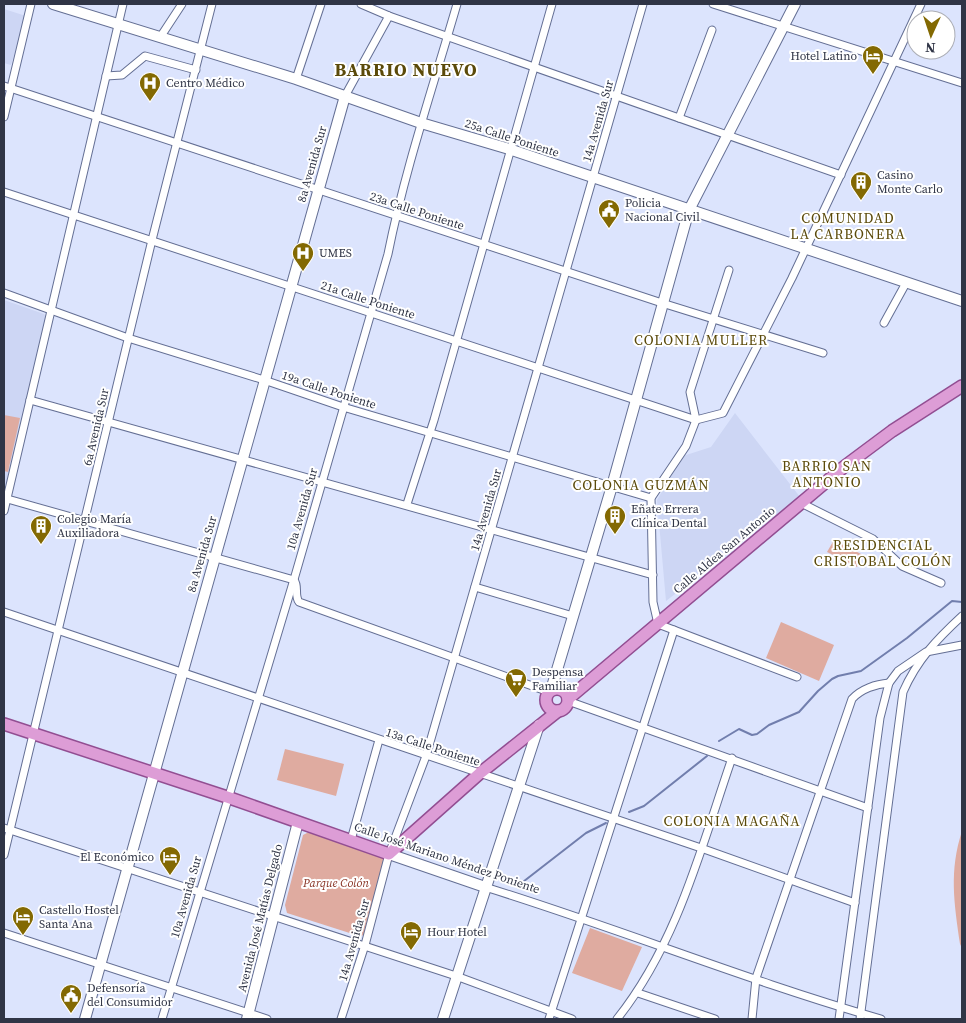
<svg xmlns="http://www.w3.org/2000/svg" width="966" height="1023" font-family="'Source Serif 4',serif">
  <rect width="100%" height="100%" fill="#dce4fd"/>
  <g fill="#cdd6f4">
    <polygon points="4,9 26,16 11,65 4,63"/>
    <polygon points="4,300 44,314 47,317 8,484 4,486"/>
    <polygon points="735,413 800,497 666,601 657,500 683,456 711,447"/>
  </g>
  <g fill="#dfaba0">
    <polygon points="4,415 20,418 8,472 4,471"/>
    <polygon points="834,540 863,555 857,567 827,552"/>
    <polygon points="781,622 834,645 819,681 766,658"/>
    <polygon points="285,749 344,764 336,796 277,780"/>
    <polygon points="313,830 385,854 365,935 359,936 287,913 285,905 303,835"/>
    <path d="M962,831V948L960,944C954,902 949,871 962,831Z"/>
    <polygon points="590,928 642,947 622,991 572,973"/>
  </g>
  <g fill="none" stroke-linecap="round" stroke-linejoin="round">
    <g stroke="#717ead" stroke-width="2">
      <polyline points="719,741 739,729 752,735 757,734 769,725 799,712 818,691 832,679 838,676 861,671 907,638 952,601 962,602"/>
      <polyline points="629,812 644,806 707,756"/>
      <polyline points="519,885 586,833 606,823"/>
    </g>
    <g stroke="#646f94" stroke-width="9">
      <g id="street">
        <polyline points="361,4 389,16 841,175"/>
        <polyline points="713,4 962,83"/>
        <polyline points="161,36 182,4"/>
        <polyline points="106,76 122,75 145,56 196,70"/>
        <polyline points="296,79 321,4"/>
        <polyline points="4,86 662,303 823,353"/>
        <polyline points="345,96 389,16"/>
        <polyline points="4,117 31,4"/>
        <polyline points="679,118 712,30"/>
        <polyline points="4,192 696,420"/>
        <polyline points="4,293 128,338 264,380 343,407 651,498"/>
        <polyline points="884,323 906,283"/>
        <polyline points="30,400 653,575"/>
        <polyline points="696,420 723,413 792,278 921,4"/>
        <polyline points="696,420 686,446 651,498 653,602 658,624 797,677"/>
        <polyline points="696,420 690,392 729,270"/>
        <path d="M4,498L294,580C299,586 294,595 299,602L549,692"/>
        <polyline points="801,503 873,539 902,566 941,583"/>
        <polyline points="407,504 434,420 552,4"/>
        <polyline points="4,511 123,4"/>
        <polyline points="475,587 573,616"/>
        <polyline points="4,612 701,848 855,903"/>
        <polyline points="568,701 868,808"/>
        <polyline points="4,828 456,976 572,1019"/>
        <polyline points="351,840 379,740"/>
        <polyline points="4,855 152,240 212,4"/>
        <path d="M485,887C618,928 748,981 881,1019"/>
        <polyline points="4,933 267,1019"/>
        <polyline points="638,993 715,1019"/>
        <path d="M162,1019L295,576L388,254C405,169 433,87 457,4"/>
        <polyline points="341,1019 365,945 389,854 426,756 643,4"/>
        <polyline points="549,1019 674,630"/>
        <path d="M617,1019C677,944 701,848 732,758"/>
        <path d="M752,1019L756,978L852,699C861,689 876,684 889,683"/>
        <polyline points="839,1019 880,718 889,683 898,671 926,652 962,645"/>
        <path d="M860,1019L903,692C917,660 937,639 962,616"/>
      </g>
    </g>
    <g stroke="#646f94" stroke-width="12">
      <g id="secondary">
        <polyline points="53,4 296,79 421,123 509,149 962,301"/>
        <polyline points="551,690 612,486 689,210 795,4"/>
        <polyline points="389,854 485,887"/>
        <polyline points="85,1019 345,96"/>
        <polyline points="247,1019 298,822"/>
        <polyline points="443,1019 539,725"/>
      </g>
    </g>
    <g stroke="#924e92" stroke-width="14">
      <g id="primary">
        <circle cx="557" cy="700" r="11"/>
        <polyline points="568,699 845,466 892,431 962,386"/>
        <polyline points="4,724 227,797 389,854 479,774 558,711"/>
      </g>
    </g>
    <use href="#street" stroke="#fff" stroke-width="7"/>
    <use href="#secondary" stroke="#fff" stroke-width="10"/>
    <use href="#primary" stroke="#dd9dd6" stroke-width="11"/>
  </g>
  <defs>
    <g id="hotel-pin" transform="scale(1.125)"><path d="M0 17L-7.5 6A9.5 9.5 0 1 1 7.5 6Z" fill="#836902" stroke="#fff"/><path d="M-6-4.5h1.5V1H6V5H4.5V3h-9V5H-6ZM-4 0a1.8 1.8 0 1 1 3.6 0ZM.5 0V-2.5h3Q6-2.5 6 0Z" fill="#fff"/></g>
    <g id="hospital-pin" transform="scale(1.125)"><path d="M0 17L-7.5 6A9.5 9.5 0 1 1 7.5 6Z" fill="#836902" stroke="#fff"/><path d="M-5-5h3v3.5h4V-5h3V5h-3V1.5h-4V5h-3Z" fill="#fff"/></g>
    <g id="building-pin" transform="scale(1.125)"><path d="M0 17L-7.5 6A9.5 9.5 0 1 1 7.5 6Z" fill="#836902" stroke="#fff"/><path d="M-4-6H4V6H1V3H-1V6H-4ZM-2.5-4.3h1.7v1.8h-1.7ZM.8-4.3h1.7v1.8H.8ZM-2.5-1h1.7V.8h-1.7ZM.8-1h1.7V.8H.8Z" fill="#fff"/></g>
    <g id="civic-pin" transform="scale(1.125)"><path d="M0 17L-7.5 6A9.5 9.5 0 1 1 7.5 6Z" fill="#836902" stroke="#fff"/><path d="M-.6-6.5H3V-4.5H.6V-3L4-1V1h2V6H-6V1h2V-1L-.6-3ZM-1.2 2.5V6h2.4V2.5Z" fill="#fff"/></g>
    <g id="supermarket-pin" transform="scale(1.125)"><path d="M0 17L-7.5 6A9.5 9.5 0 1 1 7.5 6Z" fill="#836902" stroke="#fff"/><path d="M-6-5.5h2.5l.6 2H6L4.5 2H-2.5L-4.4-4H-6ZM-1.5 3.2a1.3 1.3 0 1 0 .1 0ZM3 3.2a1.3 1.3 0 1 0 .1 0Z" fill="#fff"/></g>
  </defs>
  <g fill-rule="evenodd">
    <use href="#hotel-pin" x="873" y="56"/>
    <use href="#hospital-pin" x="150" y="83"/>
    <use href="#building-pin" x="861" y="182"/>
    <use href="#civic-pin" x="609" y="210"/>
    <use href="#hospital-pin" x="303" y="253"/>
    <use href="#building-pin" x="615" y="516"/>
    <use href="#building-pin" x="41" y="526"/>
    <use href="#supermarket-pin" x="516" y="679"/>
    <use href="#hotel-pin" x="170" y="857"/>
    <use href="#hotel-pin" x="23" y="917"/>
    <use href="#hotel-pin" x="411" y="932"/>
    <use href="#civic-pin" x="71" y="995"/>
  </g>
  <g text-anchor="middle" stroke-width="4" stroke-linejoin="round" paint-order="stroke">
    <g font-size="12" fill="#303546" stroke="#fff" text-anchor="start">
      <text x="857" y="60" text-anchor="end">Hotel Latino</text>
      <text x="166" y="87">Centro Médico</text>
      <text x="877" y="179">Casino<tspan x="877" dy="14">Monte Carlo</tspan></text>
      <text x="625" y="207">Policia<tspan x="625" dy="14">Nacional Civil</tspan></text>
      <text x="319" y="257">UMES</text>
      <text x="631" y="513">Eñate Errera<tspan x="631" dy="14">Clínica Dental</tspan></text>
      <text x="57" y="523">Colegio María<tspan x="57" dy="14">Auxiliadora</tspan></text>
      <text x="532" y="676">Despensa<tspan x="532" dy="14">Familiar</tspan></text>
      <text x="154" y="861" text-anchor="end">El Económico</text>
      <text x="39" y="914">Castello Hostel<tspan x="39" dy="14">Santa Ana</tspan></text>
      <text x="427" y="936">Hour Hotel</text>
      <text x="87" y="992">Defensoría<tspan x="87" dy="14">del Consumidor</tspan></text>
    </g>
    <g font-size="12" fill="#303546" stroke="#fff">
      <text transform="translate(598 121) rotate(-74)" y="4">14a Avenida Sur</text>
      <text transform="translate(512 138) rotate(18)" y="4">25a Calle Poniente</text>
      <text transform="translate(312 164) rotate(-74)" y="4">8a Avenida Sur</text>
      <text transform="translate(417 211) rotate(18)" y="4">23a Calle Poniente</text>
      <text transform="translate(368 300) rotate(18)" y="4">21a Calle Poniente</text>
      <text transform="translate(329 390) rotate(18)" y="4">19a Calle Poniente</text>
      <text transform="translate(96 427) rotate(-77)" y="4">6a Avenida Sur</text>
      <text transform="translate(302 509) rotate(-74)" y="4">10a Avenida Sur</text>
      <text transform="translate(486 510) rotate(-74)" y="4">14a Avenida Sur</text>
      <text transform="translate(724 550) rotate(-40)" y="4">Calle Aldea San Antonio</text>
      <text transform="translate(202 554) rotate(-74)" y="4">8a Avenida Sur</text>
      <text transform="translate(433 747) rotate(18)" y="4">13a Calle Poniente</text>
      <text transform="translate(447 858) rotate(19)" y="4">Calle José Mariano Méndez Poniente</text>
      <text transform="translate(186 897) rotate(-74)" y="4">10a Avenida Sur</text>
      <text transform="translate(260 918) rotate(-76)" y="4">Avenida José Matías Delgado</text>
      <text transform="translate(354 940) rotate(-74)" y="4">14a Avenida Sur</text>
    </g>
    <g font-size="12" font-style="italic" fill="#8a3627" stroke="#fff">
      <text x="336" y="887">Parque Colón</text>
    </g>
    <g font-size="14" letter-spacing="1" fill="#5b4a0a" stroke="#fff">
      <text x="848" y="223">COMUNIDAD<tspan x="848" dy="16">LA CARBONERA</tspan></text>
      <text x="701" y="345">COLONIA MULLER</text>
      <text x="827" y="471">BARRIO SAN<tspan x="827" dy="16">ANTONIO</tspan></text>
      <text x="641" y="490">COLONIA GUZMÁN</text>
      <text x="883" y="550">RESIDENCIAL<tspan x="883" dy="16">CRISTOBAL COLÓN</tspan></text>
      <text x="732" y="826">COLONIA MAGAÑA</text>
    </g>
    <g font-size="18" font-weight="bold" letter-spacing="1" fill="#5b4a0a" stroke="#fff">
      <text x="406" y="76">BARRIO NUEVO</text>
    </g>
  </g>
  <rect width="966" height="1023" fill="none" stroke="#303546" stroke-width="10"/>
  <g transform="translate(931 35) rotate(183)"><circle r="24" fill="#ffffff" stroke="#acaeb5"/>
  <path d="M0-4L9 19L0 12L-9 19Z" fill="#836902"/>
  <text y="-8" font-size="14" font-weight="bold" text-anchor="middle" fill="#303546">N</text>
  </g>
</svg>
